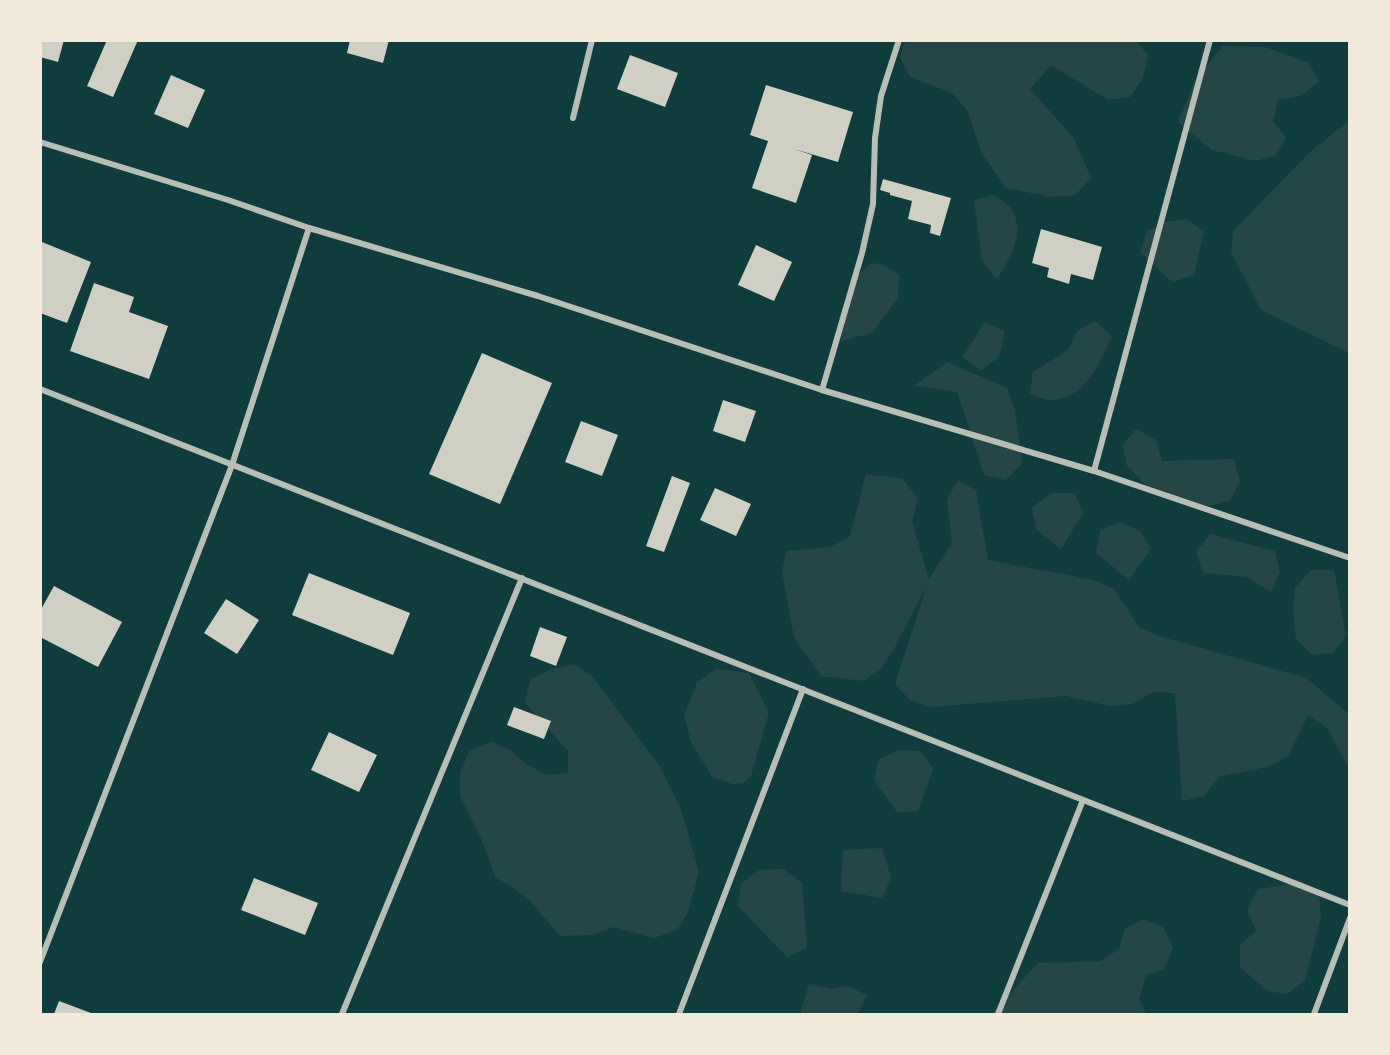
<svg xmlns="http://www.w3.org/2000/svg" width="1390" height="1055" font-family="Ubuntu,sans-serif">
  <rect width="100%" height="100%" fill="#0f3d3e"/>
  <g fill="#244646">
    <polygon points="905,41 1136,41 1148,55 1143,78 1130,97 1108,100 1051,65 1030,89 1073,137 1091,178 1075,195 1052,197 1006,188 981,152 967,110 952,93 910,77 900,57"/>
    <polygon points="1223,46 1265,47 1309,63 1319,82 1300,96 1278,100 1273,121 1286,138 1276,155 1256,161 1212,150 1178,122 1195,80"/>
    <polygon points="1349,121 1349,353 1261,310 1231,252 1233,231 1311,151"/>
    <path d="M994,195C1000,199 1008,204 1012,210C1026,234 1009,258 997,280L982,261L974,200Z"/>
    <polygon points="1186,219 1204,231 1194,275 1172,282 1141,253 1146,232 1165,222"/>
    <polygon points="880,263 899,275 898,298 872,333 841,341 839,318 854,279 870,264"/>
    <path d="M1095,321L1112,336C1099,363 1088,396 1053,400C1046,401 1037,396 1030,394L1033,372L1068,350L1077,331Z"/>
    <polygon points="985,322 1005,331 999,357 981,370 962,357"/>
    <polygon points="947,362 1007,388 1015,410 1022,463 1006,480 984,475 957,392 914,386"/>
    <polygon points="1136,429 1156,440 1162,461 1234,459 1240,481 1230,501 1208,506 1145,484 1127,466 1123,445"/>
    <polygon points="866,474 903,479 918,499 912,521 929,579 952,543 947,500 958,480 976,490 988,560 1094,580 1114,589 1139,627 1159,636 1306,678 1349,714 1349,769 1328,729 1308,715 1288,756 1268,767 1220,776 1204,796 1182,801 1175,693 1153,692 1132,704 1110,706 1066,696 930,707 910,700 895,684 927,585 895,647 881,669 863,681 821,676 794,637 782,572 786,551 830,547 850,536"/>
    <polygon points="1051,493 1074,493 1083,513 1061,549 1036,529 1032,508"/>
    <polygon points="1120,522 1140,531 1151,549 1129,580 1096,553 1100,530"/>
    <polygon points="1210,534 1275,551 1280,572 1271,592 1247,577 1203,573 1196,552"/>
    <polygon points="1311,570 1334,570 1346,635 1334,653 1312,655 1296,639 1293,610 1295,588"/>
    <polygon points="574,664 592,676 661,768 681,809 699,872 688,912 677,930 654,938 613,927 592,935 560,936 531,902 515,889 496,878 480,836 460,796 460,773 469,751 491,742 510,750 526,764 547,775 568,773 568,751 525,703 530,680 551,669"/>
    <polygon points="716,669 749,673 769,712 751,776 743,783 733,784 712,777 691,742 684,716 697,682"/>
    <polygon points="899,750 921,751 933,769 918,811 897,812 874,780 879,759"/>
    <polygon points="882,848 891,878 882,898 841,891 843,850"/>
    <polygon points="783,869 802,883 807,948 787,957 738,906 741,884 759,870"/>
    <polygon points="1302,882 1319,896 1321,917 1305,981 1287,994 1267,991 1240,967 1240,945 1256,931 1247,910 1258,889"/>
    <polygon points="1143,919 1163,927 1173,948 1164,969 1146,975 1139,999 1146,1014 991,1014 1038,963 1101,961 1119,949 1125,929"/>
    <polygon points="809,984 831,989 847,986 867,995 858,1014 800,1014"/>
  </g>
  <g fill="#cfcfc3">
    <polygon points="40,40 64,40 58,62 40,57"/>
    <polygon points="107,40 138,40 113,97 87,86"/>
    <polygon points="350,40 389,40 383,63 347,53"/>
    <polygon points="630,55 678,73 665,107 617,89"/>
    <polygon points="171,75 205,90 188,128 154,114"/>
    <polygon points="766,85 853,112 838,162 794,149 812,155 796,203 752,188 768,141 750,135"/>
    <polygon points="883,179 951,198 940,236 930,233 931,225 908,219 912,201 890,195 890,193 880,190"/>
    <polygon points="1041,229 1102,247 1093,280 1071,274 1069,284 1047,277 1049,268 1032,263"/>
    <polygon points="42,242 91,262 67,323 40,313"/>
    <polygon points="756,245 792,262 774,301 738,285"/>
    <polygon points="94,283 134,297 129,312 168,326 149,379 70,351"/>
    <polygon points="482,353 552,383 500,504 429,474"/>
    <polygon points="723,400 756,411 745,442 713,431"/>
    <polygon points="581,421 618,435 602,476 565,462"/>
    <polygon points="672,476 690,483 664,552 646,546"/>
    <polygon points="715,488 751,504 736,536 700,520"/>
    <polygon points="309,573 410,613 393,655 292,615"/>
    <polygon points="54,586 122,622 98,667 40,637 40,611"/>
    <polygon points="226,599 259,620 237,654 204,633"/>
    <polygon points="540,627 567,637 556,666 530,656"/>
    <polygon points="514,707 551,721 544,739 507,725"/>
    <polygon points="329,732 377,755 359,792 311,770"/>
    <polygon points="254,878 318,903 305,935 241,910"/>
    <polygon points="59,1001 91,1013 90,1014 54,1014"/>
  </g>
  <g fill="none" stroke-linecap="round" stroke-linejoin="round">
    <g stroke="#b8beb3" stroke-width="6">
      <polyline points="573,118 592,40"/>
      <polyline points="40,142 228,200 309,228 538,296 822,390 1094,471 1350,558"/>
      <polyline points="40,389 1350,905"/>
      <polyline points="822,390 862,253 873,204 875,138 881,96 899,40"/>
      <polyline points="1094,471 1210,40"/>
      <polyline points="40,962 232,465 309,228"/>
      <polyline points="342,1014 522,578"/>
      <polyline points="679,1014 803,689"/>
      <polyline points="998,1014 1083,800"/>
      <polyline points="1314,1014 1350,918"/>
    </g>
  </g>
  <rect width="1390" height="1055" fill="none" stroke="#f1e9da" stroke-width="84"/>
</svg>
